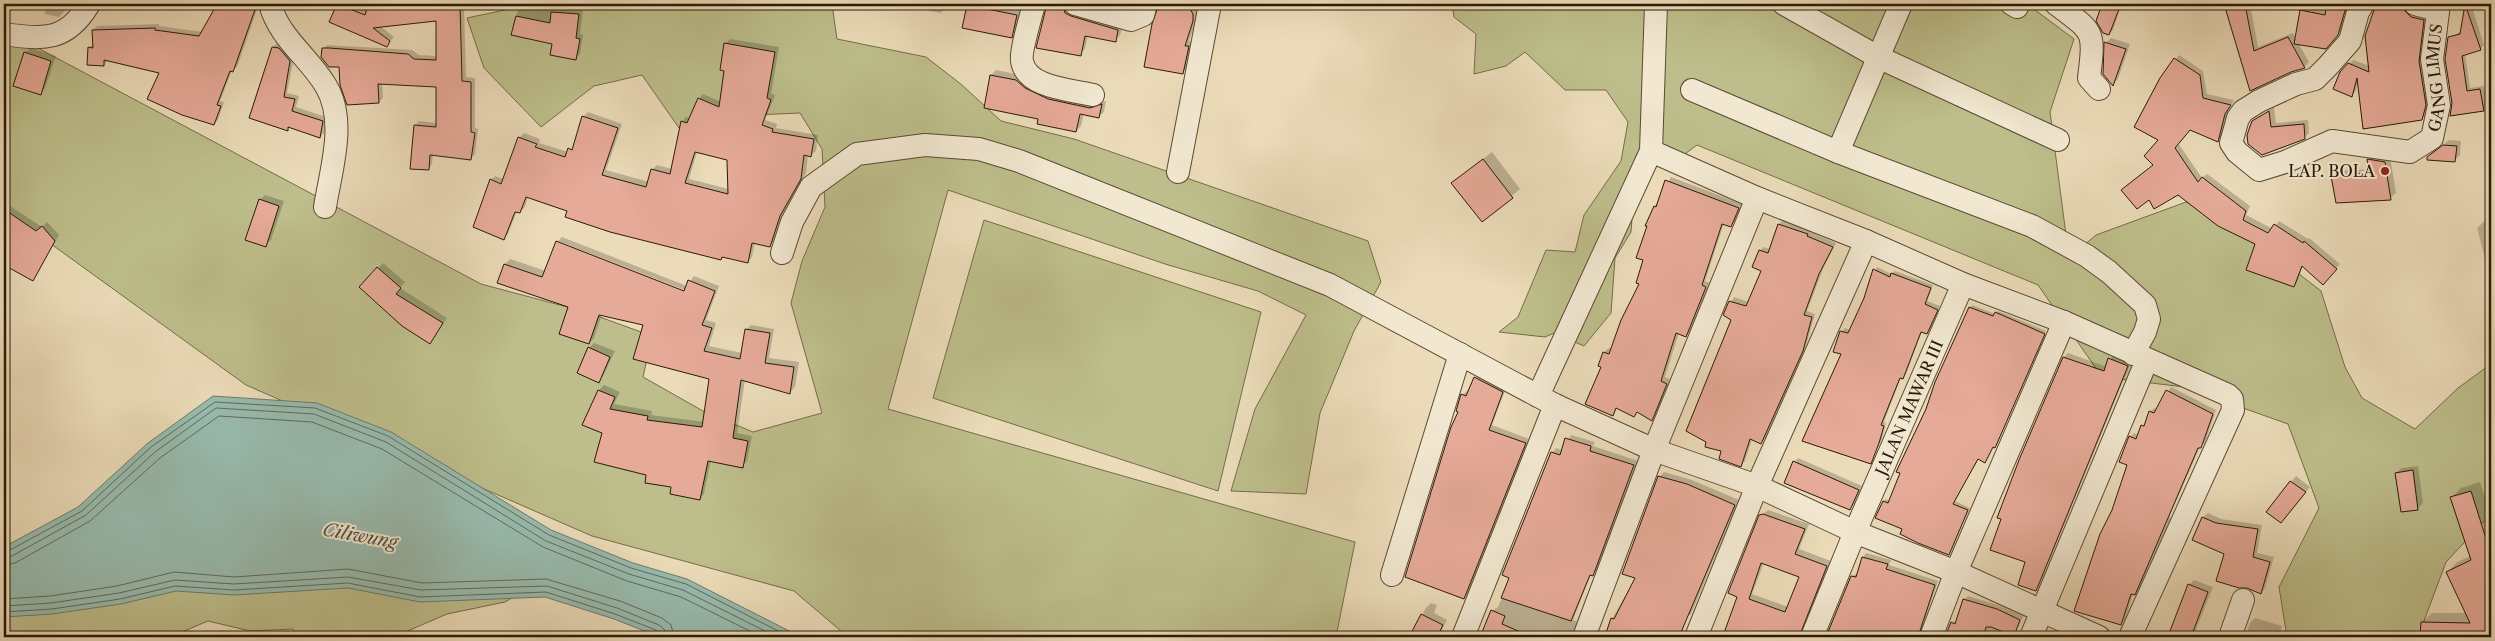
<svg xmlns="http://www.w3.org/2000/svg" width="2495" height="641" font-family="'Libre Caslon Text',serif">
  <rect width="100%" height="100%" fill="#ebdbb8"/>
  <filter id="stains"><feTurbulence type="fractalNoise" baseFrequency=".004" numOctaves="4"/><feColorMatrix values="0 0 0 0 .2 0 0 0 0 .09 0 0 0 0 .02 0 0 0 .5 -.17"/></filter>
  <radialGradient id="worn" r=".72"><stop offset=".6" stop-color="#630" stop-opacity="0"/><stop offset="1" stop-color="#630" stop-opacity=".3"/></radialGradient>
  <g fill="#bdbe8b" stroke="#746c49">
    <polygon points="533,4 832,4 837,39 926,57 962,85 1001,121 1074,139 1368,241 1381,282 1354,331 1320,413 1306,494 1231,491 1255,409 1306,315 1258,291 1165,264 948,190 888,409 1355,542 1336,637 848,637 794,591 592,536 246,385 4,210 4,30 481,284 586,312 652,336 643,377 703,411 753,432 822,413 791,303 802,261 825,207 822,149 800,113 732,116 679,128 642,75 594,86 541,127 484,68 467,18"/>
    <polygon points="1452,4 2027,4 2074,39 2050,112 2069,258 2096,235 2186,202 2241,229 2321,291 2345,367 2362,398 2415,429 2458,388 2491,364 2491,514 2446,562 2418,637 2287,637 2279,587 2319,508 2288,424 2184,387 2102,377 2038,285 1697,145 1678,159 1654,151 1634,192 1631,232 1615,258 1611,313 1584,346 1554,333 1545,337 1499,332 1518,317 1546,250 1575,252 1584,215 1621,161 1628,122 1606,90 1565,90 1525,52 1506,66 1474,74 1476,34 1454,17"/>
    <polygon points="984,220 1261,312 1218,491 933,398"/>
    <polygon points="182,572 525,590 505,602 447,614 396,636 398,637 295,637 293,629 250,631 208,621 170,637 4,637 4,609"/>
  </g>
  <polygon fill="#98bbae" stroke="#6c7b6b" points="213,396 317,403 391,432 551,530 633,563 687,579 801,637 660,637 614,619 545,597 420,602 348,588 234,595 176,591 121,604 52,614 4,617 4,547 78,507 148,443"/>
  <g fill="#0003" fill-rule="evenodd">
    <polygon points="46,4 71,4 59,17 45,14"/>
    <polygon points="216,4 259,4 237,67 232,70 220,101 224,102 218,120 214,124 161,72 108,60 104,65 89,48 93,44 93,30 97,26 159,24 159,26 203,32 218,5"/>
    <polygon points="338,4 352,4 368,10 369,4 520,4 464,7 466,77 475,78 475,128 478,129 475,154 471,158 433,154 432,164 428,169 415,126 419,121 437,123 437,86 382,83 383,98 379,102 348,103 340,66 323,49 327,45 412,50 419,55 437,56 437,20 380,26 394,37 387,45 330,21"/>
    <polygon points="895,4 949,4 941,13"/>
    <polygon points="970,4 990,4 1022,10 1016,31 1011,36 968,6"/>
    <polygon points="1047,4 1069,4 1123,25 1120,35 1115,40 1088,35 1085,49 1080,54 1038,47"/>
    <polygon points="1160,4 1197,4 1198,15 1189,41 1193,41 1188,67 1183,72"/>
    <polygon points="2104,4 2125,4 2120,9 2113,30 2109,34 2098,21"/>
    <polygon points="2225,4 2259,4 2251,9 2258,47 2293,33 2296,39 2301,11 2306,6 2327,9 2329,4 2350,4 2343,28 2331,42 2298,43 2309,62 2304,67 2290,71 2251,89"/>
    <polygon points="2377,4 2408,5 2428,16 2430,99 2427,114 2422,118 2358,82 2356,91 2351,96 2349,64 2353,60 2370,66"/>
    <polygon points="2466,4 2471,4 2484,45 2480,49 2465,54 2470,88 2484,86 2487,106 2483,109 2453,103 2449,38 2462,31"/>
    <polygon points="523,5 583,10 580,34 583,35 580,54 576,58 553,43 513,35 518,9"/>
    <polygon points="2111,38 2130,44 2118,79 2113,84 2106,43"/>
    <path d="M730,39L779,47L771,94L775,95L765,120L777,124L776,128L818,135L816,151L811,155H808L806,173L785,210L774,241L770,246L755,242L752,257L747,262L723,256L721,258L528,197L525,207L520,212L517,211L508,234L504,238L491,180L495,176L504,179L519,138L524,133L540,139L539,143L568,152L575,145L583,117L588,112L622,124L606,170L649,182L652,170L657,165L672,169L682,122L686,117L690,118L699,99L703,94L721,102L726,70L725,44ZM697,152L728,159L729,189L689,179Z"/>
    <polygon points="277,43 283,44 294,57 287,93 299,96 296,107 326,117 324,133 320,137 290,127 287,130 273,47"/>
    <polygon points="30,48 56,56 45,88 40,94 25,53"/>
    <polygon points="2179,55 2203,71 2207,94 2234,100 2229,109 2222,136 2218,141 2190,129 2178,143 2202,178 2207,174 2250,206 2246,215 2273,229 2279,221 2308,239 2309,238 2340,264 2327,279 2303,266 2297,282 2293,286 2257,244 2155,164 2160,140 2161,79"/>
    <polygon points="996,70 1021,75 1096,104 1106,101 1104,112 1099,116 1084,113 1081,126 1076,131 1040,118 984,107 991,75"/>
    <polygon points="2274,107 2276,123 2308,120 2309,133 2304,138 2262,154 2256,119"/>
    <polygon points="2449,140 2461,141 2460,155 2455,160 2428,157"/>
    <polygon points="1492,152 1520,189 1482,221 1461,176"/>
    <polygon points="2373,155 2390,157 2396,193 2390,198 2332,176 2337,171 2369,169 2368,160"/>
    <polygon points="1671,177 1742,204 1735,221 1731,226 1724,223 1705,281 1710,283 1690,332 1686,336 1679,333 1665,377 1670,379 1656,415 1652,419 1638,411 1634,415 1618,407 1612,414 1602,366 1600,365 1604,352 1609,348 1612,349 1640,283 1655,206"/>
    <polygon points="265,195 284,201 271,240 266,245 260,200"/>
    <polygon points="10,206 42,227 47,222 59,235 33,279 4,264 4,212"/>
    <polygon points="2491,218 2491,282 2477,228 2487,219"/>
    <polygon points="1783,220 1811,230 1810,232 1836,243 1823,269 1807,311 1815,314 1806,346 1765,439 1761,443 1752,439 1745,461 1741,465 1722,450 1733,319 1725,315 1734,297 1749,302 1763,270 1760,250 1764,247 1770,249 1779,224"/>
    <polygon points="562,237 687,286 694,276 719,286 706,320 716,323 709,346 742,353 746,330 751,325 774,329 769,358 799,362 795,387 790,392 745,380 737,433 752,436 747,461 742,466 711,460 704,494 699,499 648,474 603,432 599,390 604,385 620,392 614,404 652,411 651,415 704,422 710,378 645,324 602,314 594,338 589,343 570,306 505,264 510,259 546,271 558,241 558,243 689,295 690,292 558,241"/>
    <polygon points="383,263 405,282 400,288 447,318 430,342 361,287"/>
    <polygon points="1877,267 1891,274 1895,271 1933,285 1927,301 1940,306 1930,330 1927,333 1922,331 1906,374 1901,377 1884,422 1886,423 1882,439 1870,462 1842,354 1835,351 1842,331 1845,328 1851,330"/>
    <polygon points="1972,305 1995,314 1998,311 2046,331 1997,444 1993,446 1985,461 1979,458 1955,501 1970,508 1949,554 1904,529 1877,518 1884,501 1886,499 1890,501"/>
    <polygon points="594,343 615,351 603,376 598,382 589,348"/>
    <polygon points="2068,353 2107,367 2113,355 2131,362 2039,586 2036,590 2027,561 2003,518 1999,517 2064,357"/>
    <polygon points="1479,373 1506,388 1492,425 1529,439 1468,594 1464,598 1460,411 1462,395 1467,391 1469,392"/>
    <polygon points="2171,387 2216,410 2205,443 2200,447 2169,517 2171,518 2138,590 2133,594 2125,620 2121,624 2113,511 2128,464 2120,461 2130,437 2134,433 2139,435 2150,412 2154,408 2158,410"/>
    <polygon points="1571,435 1595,442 1593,446 1638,461 1597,570 1591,574 1573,620 1578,622 1572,637 1481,637 1492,611 1498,607 1511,577 1552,453 1556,448 1562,450"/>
    <polygon points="1798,458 1862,486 1854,504 1850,508 1794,462"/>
    <polygon points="2418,466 2423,503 2418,508 2402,510 2396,473 2402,468"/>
    <polygon points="1664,472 1692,480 1739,500 1691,614 1685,617 1682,637 1621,637 1607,633 1612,619 1636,577 1659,477"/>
    <polygon points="2296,476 2310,487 2286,517 2267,511"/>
    <polygon points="2480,482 2491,517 2491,637 2422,637 2422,622 2432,613 2467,613 2448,572 2457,562 2471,556 2452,497 2461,488"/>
    <path d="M1768,510L1809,524L1799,549L1831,561L1804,626L1805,637H1719L1722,634L1725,636L1738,596L1760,516ZM1764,563L1801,576L1788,607L1752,594Z"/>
    <polygon points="2208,513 2221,519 2262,525 2257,553 2274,557 2265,588 2261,593 2225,553 2193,539 2203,517"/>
    <polygon points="1866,553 1891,560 1889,565 1938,581 1922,628 1923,637 1827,637 1852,576 1858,573 1863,557"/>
    <polygon points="2194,580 2213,587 2195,632 2190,637 2172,630 2189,585"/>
    <polygon points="1968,596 2001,606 2023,616 2014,637 1945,637 1952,623 1958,620 1964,600"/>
    <polygon points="1431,603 1437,605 1434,613 1447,620 1438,637 1410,637 1426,608"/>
    <polygon points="2255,618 2282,626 2279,637 2245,637 2250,623"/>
  </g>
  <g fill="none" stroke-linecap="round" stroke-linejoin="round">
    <g stroke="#616a5a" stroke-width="1">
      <polyline points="4,551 10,550 82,511 151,447 215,402 315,408 388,436 549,535 631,568 686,584 790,637"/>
      <polyline points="4,558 12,556 86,515 155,452 216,408 314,414 386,442 546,541 629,574 683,590 777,637"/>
      <polyline points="4,565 15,563 90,521 160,458 219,416 312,422 382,449 543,547 627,581 681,597 762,637"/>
      <polyline points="4,599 50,596 117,586 174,572 234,577 348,569 422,583 546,579 620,601 662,618 671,625 674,637"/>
      <polyline points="4,606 51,603 119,593 175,580 234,584 348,577 421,590 547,586 617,608 659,625 664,629 666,637"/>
      <polyline points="4,612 52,609 120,599 175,586 234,590 348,583 420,597 546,592 615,614 656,630 660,637"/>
    </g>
  </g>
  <g fill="#e6aa98" stroke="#2a1a07" fill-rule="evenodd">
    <polygon points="217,4 257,4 233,72 230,71 217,105 221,106 214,125 182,115 147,99 159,73 104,60 104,66 87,65 88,47 93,48 92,30 155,28 155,30 199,36"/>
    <polygon points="337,4 365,15 368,4 460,4 462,81 471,82 471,132 475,133 471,160 430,155 429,170 410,169 414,125 436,127 436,87 378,84 379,103 347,105 340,85 339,67 329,67 321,57 322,48 329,48 408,54 414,59 436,60 436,21 373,28 390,41 387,47 329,22"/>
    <polygon points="1047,4 1062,4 1065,13 1071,16 1118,30 1116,42 1085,36 1081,56 1036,48"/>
    <polygon points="1159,4 1187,4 1193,14 1193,21 1185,46 1189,46 1183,74 1144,67 1152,24"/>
    <polygon points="2102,4 2121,4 2109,35 2103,33 2096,21"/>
    <polygon points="2224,4 2245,4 2254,51 2288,37 2305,68 2291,72 2250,91"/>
    <polygon points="2327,4 2346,7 2338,35 2326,49 2294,44 2300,10 2325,15"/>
    <polygon points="2376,4 2395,4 2394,8 2403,9 2411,17 2424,20 2419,61 2426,105 2422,120 2363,129 2357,78 2352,97 2333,89 2340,72 2348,63 2369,72 2365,36"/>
    <polygon points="2465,4 2481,50 2462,56 2467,91 2480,89 2484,111 2450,116 2452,103 2445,59 2448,37 2460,34"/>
    <polygon points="967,5 1017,15 1012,38 962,28"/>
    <polygon points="551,12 579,14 576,38 580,39 576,60 550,55 552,44 511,35 516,16 550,23"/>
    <polygon points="2104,42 2126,49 2113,86 2103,74"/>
    <path d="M724,43L775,52L767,98L771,100L762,125L773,129L772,132L814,139L811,157L804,155L801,179L780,216L770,247L752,243L748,263L722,257L721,260L610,232L565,217L567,211L526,197L520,213L515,212L504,240L473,227L490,179L501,184L518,137L537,144L535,147L565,157L568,148L572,150L582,116L618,128L602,175L646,187L651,169L670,174L681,121L687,123L698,98L719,107L724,71L720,70ZM695,152L727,160L728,194L685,183Z"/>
    <polygon points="272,47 279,48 290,61 284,97 295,99 292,111 323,121 320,138 288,127 288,131 249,118"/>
    <polygon points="24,52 51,61 41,95 13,86"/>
    <polygon points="2174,58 2200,75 2203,98 2231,105 2225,114 2218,142 2190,130 2175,148 2198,182 2202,177 2246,211 2243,220 2268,233 2274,224 2303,243 2304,241 2337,269 2323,285 2302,266 2294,287 2246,270 2255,244 2218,226 2178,195 2154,209 2149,200 2137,209 2121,190 2153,165 2144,156 2158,140 2134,127 2160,78"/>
    <polygon points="990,75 1016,80 1025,88 1048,99 1090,108 1102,104 1099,118 1080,114 1076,132 1037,124 1038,119 984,108"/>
    <polygon points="2269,111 2271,127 2304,124 2305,139 2262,155 2248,144 2247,135 2252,121"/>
    <polygon points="2443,145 2457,146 2455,162 2427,160 2427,157"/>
    <polygon points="1483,159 1513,198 1482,222 1451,183"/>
    <polygon points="2367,159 2385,162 2391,200 2336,203 2331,176 2369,173"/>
    <polygon points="1665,180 1739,208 1731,227 1722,224 1702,285 1706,287 1686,337 1676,333 1661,381 1667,384 1652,421 1637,412 1634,417 1616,408 1613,416 1585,404 1601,367 1598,366 1603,352 1609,354 1621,320 1639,284 1636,283 1643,260 1636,258 1647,226 1645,226 1654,206 1656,207"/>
    <polygon points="259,199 279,206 266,247 245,240"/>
    <polygon points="4,209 36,231 42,226 55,241 33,281 4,265"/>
    <polygon points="1778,224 1808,234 1807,236 1833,247 1819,274 1804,315 1812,317 1803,351 1761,444 1750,439 1741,467 1719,459 1721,451 1705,447 1706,442 1686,431 1731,320 1723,315 1729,301 1746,306 1761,271 1752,267 1759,250 1768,253"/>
    <polygon points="556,241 684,291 688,280 715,291 702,325 712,328 704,351 740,359 745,329 770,333 765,363 794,367 790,394 741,380 733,438 748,441 743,468 708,461 700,500 670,494 671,487 645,483 646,475 594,462 602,433 582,425 598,390 615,397 610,409 648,416 647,420 702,427 709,379 633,359 643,325 599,315 589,344 559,334 568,307 497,283 504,264 542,277"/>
    <polygon points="377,267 401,288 396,294 443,323 430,344 402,326 359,287"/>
    <polygon points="1873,269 1890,277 1891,273 1931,288 1925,304 1938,310 1927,334 1921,332 1903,379 1900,378 1881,425 1884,426 1879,443 1871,464 1802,441 1841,354 1833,352 1840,331 1848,333 1864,298"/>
    <polygon points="1969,307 1993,316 1995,312 2045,334 1995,448 1993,447 1985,463 1978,459 1953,504 1968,510 1949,555 1918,543 1900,534 1902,529 1875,518 1883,501 1888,503 1900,473 1896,472 1926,409 1935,382"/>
    <polygon points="588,347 610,357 599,383 577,373"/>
    <polygon points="2063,357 2104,371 2108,358 2128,366 2036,591 2018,585 2025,562 1990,550 2001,519 1997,518 2019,460"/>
    <polygon points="1474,377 1503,392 1489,430 1526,443 1464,599 1405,577 1451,427 1458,412 1456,411 1461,394 1466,396"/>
    <polygon points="2166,390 2213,414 2201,448 2198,448 2135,595 2131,594 2121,625 2074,611 2100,534 2112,510 2127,465 2119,462 2129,436 2136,439 2141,425 2144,426 2149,411 2154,413"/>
    <polygon points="1565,438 1591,446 1590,451 1634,465 1593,576 1590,575 1571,621 1501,598 1509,578 1502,575 1551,452 1560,455"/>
    <polygon points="1793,461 1859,490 1850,510 1784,483"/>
    <polygon points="2413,470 2418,510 2401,512 2395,473"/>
    <polygon points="1658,476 1687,484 1735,505 1679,637 1617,637 1606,633 1611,618 1614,619 1635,578 1622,574"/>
    <polygon points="2290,481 2306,492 2281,523 2266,512"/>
    <polygon points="2471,491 2488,545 2491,544 2491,637 2420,637 2421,622 2470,623 2446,572 2471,560 2450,497"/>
    <path d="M1763,514L1805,529L1795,554L1827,566L1799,637H1737L1724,633L1737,597L1728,593L1759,515ZM1761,563L1799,577L1785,612L1749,599Z"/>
    <polygon points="2202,517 2216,523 2258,529 2253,557 2270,562 2261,594 2247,588 2239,588 2216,581 2224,554 2192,540"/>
    <polygon points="1862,557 1888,564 1886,569 1935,585 1918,637 1826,637 1851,576 1856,577"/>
    <polygon points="2188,584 2208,592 2191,637 2170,631"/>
    <polygon points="1963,599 1997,609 2020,620 2014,636 1991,627 1986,627 1984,634 1987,635 1987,637 1945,637 1951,622 1955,624"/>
    <polygon points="1491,610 1505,616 1502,624 1532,637 1480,637"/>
    <polygon points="1421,614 1443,625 1437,637 1409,637"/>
  </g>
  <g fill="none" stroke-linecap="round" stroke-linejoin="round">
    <g stroke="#5a4a33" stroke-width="24">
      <g id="minor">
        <path d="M270,4C279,38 309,57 326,86C347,121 331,169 325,207"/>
        <path d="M1034,4C1031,16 1020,52 1022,61C1026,88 1072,90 1093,95"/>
        <polyline points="1075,4 1131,20 1143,15 1146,4"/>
        <polyline points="1784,4 1878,57 2058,140"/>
        <polyline points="2012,4 2017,7"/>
        <path d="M2056,4C2094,33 2095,29 2089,78L2099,89"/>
        <path id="s1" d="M2363,4L2358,12L2350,41L2328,66L2315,79L2296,84L2259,101L2243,111L2238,118L2231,143L2237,152L2259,170L2285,162L2332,141L2410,152L2432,138L2439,105L2432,59L2439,4"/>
        <polyline points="2415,4 2438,10"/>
        <path d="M4,34C44,40 67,41 89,4"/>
        <polyline points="1692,90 1838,152 2032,226 2087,256 2109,272 2145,305 2149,319 2145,332 2133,354"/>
        <polyline points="1651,151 1757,198 1866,241 1963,284 2064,322 2228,395 2232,399 2233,410 2130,637"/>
        <polyline points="1838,152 1901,4"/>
        <polyline points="1178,172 1210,4"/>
        <polyline points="782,253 792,222 811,187 857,154 925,145 979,149 1019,161 1330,285 1555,405 1654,450 1757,486 1855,532 1956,572 2099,637"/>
        <polyline points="1538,396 1651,151 1656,4"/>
        <polyline points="1392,575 1460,354"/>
        <polyline points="1463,637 1555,405"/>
        <polyline points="1584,637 1654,450 1757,198"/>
        <polyline points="1696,637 1757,486 1866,241"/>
        <path id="s2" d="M1812,637L1855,532L1963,284"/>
        <polyline points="1931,637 1956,572 2064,322"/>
        <polyline points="2031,637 2147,360"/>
        <polyline points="2230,637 2243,600"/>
      </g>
    </g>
    <use href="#minor" stroke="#f2e8d1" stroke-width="22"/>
  </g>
  <circle fill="#8f2418" stroke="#f2e8d1" stroke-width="2" cx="2385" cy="171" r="5"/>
  <g text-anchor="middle" stroke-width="4" stroke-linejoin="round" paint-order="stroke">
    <g font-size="16" fill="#2a1a07" stroke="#f2e8d1">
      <text dy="6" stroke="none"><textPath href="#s1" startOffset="489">GANG LIMUS</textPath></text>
      <text dy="6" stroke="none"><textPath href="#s2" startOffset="249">JALAN MAWAR III</textPath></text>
    </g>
    <g font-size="16" fill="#2a1a07" stroke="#f2e8d1" text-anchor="end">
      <text x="2375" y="177">LAP. BOLA</text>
    </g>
    <g font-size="18" font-style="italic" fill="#505241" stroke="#f2e8d1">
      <text transform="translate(360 536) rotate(10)" y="6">Ciliwung</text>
    </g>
  </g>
  <rect width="2495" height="641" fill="none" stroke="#ebdbb8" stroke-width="20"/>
  <rect x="5" y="5" width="2485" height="631" fill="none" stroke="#2a1a07" stroke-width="2.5"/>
  <rect x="10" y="10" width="2475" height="621" fill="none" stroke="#2a1a07"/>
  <rect width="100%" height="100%" filter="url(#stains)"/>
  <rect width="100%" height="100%" fill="url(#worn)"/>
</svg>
